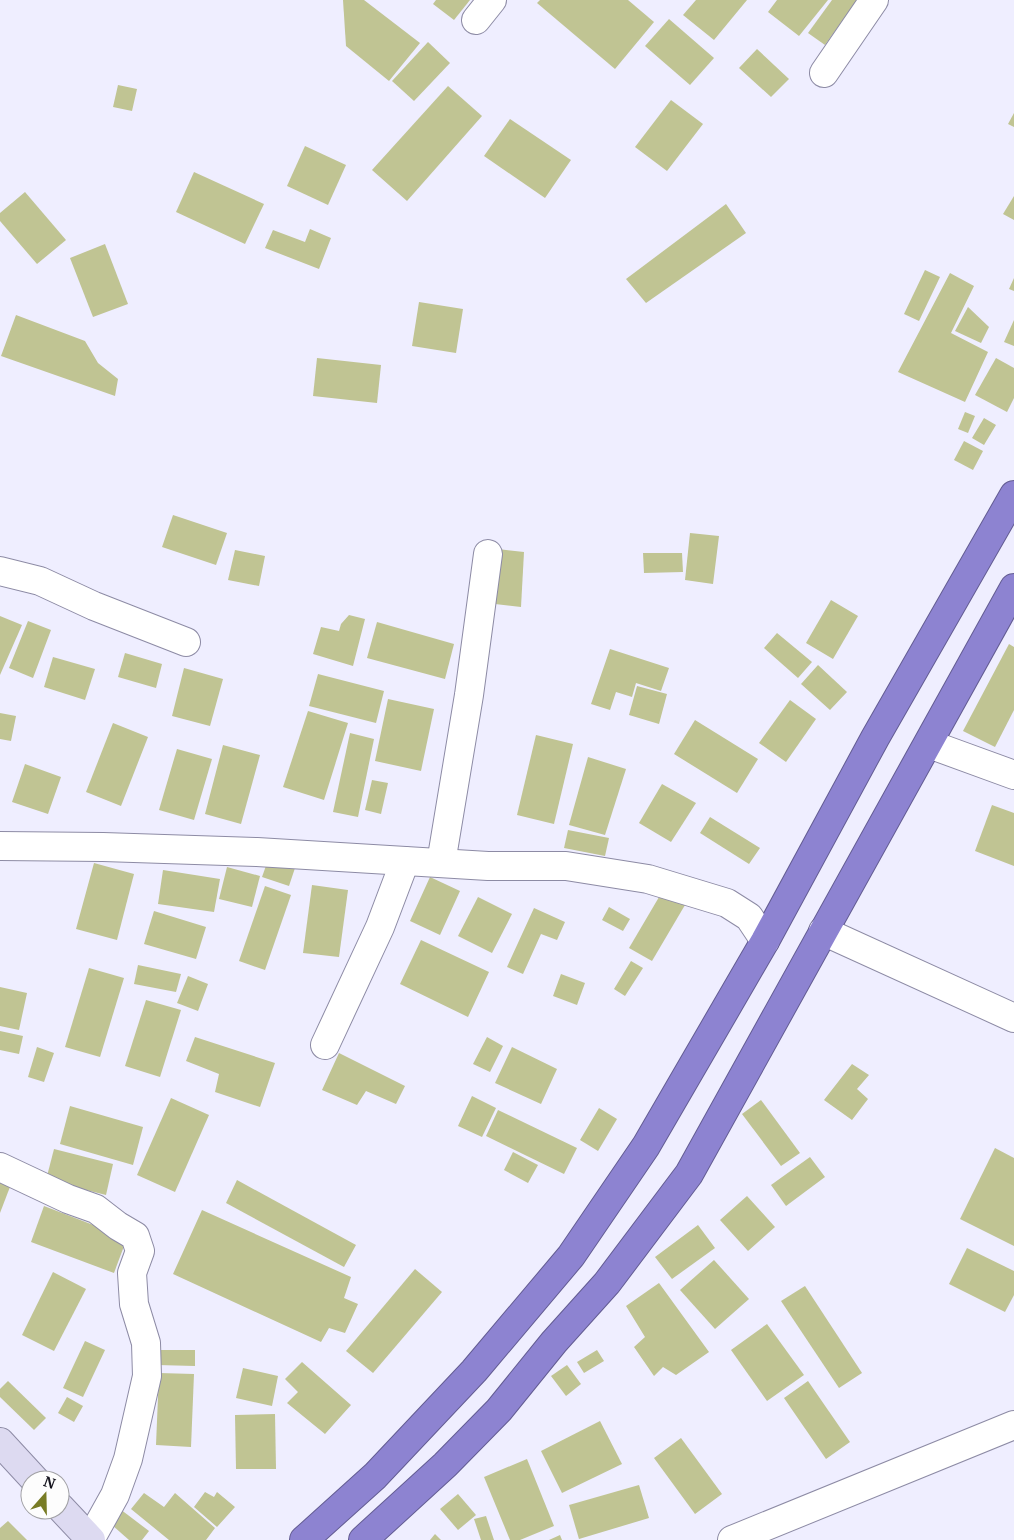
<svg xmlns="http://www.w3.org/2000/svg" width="1014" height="1540" font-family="Merriweather,serif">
  <rect width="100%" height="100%" fill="#efeeff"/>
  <g fill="#c0c493">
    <polygon points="343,0 364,0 420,43 389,81 346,46"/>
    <polygon points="436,0 470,0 454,20 433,4"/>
    <polygon points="540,0 628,0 654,22 615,69 537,3"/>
    <polygon points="696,0 747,0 714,40 683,15"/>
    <polygon points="777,0 828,0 799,36 768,12"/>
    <polygon points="832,0 857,0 825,45 808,33"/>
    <polygon points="669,19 714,58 690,85 645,46"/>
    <polygon points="428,42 450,63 414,101 392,81"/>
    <polygon points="757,49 789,79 771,97 739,68"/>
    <polygon points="118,85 137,89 132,111 113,107"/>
    <polygon points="448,86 482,116 407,201 372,170"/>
    <polygon points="671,100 703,124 667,171 635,147"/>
    <polygon points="1014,113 1014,127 1008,124"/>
    <polygon points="510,119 571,160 545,198 484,156"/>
    <polygon points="305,146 346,165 328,205 287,186"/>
    <polygon points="194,172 264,204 245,244 176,212"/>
    <polygon points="25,192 66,240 37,264 0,221 0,213"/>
    <polygon points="1014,196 1014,220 1003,214"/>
    <polygon points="726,204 746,233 646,303 626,279"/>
    <polygon points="310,229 331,238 319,269 265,248 273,230 305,242"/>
    <polygon points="105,244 128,304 93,317 70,258"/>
    <polygon points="925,270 940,277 919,321 904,314"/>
    <polygon points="950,273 974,286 951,333 988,352 965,402 898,372"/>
    <polygon points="1014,278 1014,291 1009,289"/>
    <polygon points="419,302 463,309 456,353 412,346"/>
    <polygon points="968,307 989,327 981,343 955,331"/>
    <polygon points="16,315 85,341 98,363 118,379 115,396 1,356"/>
    <polygon points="1014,320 1014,346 1004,342"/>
    <polygon points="317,358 381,365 377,403 313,396"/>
    <polygon points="996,358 1014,368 1014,398 1007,412 975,395"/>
    <polygon points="965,412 975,416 968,433 958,429"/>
    <polygon points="984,418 996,425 984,445 972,438"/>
    <polygon points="964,441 983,451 973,470 954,460"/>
    <polygon points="173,515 227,533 216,565 162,547"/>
    <polygon points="690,533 719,536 713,584 685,580"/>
    <polygon points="498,549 524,552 521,607 495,604"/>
    <polygon points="235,550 265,556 259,586 228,580"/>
    <polygon points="643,553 682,553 683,572 644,573"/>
    <polygon points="831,600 858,616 833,659 806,643"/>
    <polygon points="349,615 365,619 353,666 313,654 321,627 339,631 341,624"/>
    <polygon points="0,616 22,625 0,675"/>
    <polygon points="28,621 51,630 33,678 9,668"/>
    <polygon points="377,622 454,644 445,679 367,658"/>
    <polygon points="777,633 812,662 798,678 764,648"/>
    <polygon points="1009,644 1014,647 1014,710 995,747 963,731"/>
    <polygon points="610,649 669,668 661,691 636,683 632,697 616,692 610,710 591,704"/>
    <polygon points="125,653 162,664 156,688 118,677"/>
    <polygon points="53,657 95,669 85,700 44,687"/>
    <polygon points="818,665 847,692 830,710 801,684"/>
    <polygon points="184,668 223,679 210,726 172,716"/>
    <polygon points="318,674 384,691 376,723 309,706"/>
    <polygon points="637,686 667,694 659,724 629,715"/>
    <polygon points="388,699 434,709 421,771 375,761"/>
    <polygon points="790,700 816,719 786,762 759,743"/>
    <polygon points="308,711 348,723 324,800 283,787"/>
    <polygon points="0,713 16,716 11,741 0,739"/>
    <polygon points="695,720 758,759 737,793 674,754"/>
    <polygon points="113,723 148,737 121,806 86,792"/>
    <polygon points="350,733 374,739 358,817 333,812"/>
    <polygon points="536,735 573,744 554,824 517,815"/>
    <polygon points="223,745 260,755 241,824 205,814"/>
    <polygon points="177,749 212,759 194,820 159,810"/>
    <polygon points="588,757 626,769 605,835 569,825"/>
    <polygon points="25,764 61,777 48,814 12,802"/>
    <polygon points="372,780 388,783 381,814 365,810"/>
    <polygon points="662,784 696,803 671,842 639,823"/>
    <polygon points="992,805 1014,813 1014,866 975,851"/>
    <polygon points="710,817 760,848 749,864 700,833"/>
    <polygon points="568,830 609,838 605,856 564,848"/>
    <polygon points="268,860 295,868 289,886 262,877"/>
    <polygon points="94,863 134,874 117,940 76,929"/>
    <polygon points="227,867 260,876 252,907 219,899"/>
    <polygon points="163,870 220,879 214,912 158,904"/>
    <polygon points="430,877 460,891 440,935 410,921"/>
    <polygon points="312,885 348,890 339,957 303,953"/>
    <polygon points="265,886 291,895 265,970 239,961"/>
    <polygon points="662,892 685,905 652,961 629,948"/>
    <polygon points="478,897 512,914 492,953 458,936"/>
    <polygon points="609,907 630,919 623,931 602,920"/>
    <polygon points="534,908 565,922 557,940 541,934 523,974 507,967"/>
    <polygon points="154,911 206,927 196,959 144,944"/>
    <polygon points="421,940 489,972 468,1017 400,984"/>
    <polygon points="631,961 643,968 625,996 614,989"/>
    <polygon points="138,965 181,974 176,992 134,984"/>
    <polygon points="89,968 124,978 100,1057 65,1047"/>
    <polygon points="561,974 585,983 577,1005 553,996"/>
    <polygon points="188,976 208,984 198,1011 177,1003"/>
    <polygon points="0,987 27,993 19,1030 0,1026"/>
    <polygon points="146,1000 181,1010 160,1077 125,1066"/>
    <polygon points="0,1031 23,1036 19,1054 0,1050"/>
    <polygon points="195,1037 275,1063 260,1107 215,1092 219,1074 186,1061"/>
    <polygon points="487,1037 503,1046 490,1072 473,1064"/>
    <polygon points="37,1047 54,1053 44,1082 28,1077"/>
    <polygon points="512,1047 557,1069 541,1104 495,1083"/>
    <polygon points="339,1053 405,1086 396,1104 366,1091 357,1105 322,1090"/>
    <polygon points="852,1064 869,1075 857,1089 868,1099 852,1120 824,1100"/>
    <polygon points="472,1096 496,1108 482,1137 458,1126"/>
    <polygon points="171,1098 209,1115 175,1192 137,1175"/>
    <polygon points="761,1100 800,1153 781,1166 742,1114"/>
    <polygon points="70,1106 143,1127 133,1165 60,1144"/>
    <polygon points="599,1108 617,1119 598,1151 580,1140"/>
    <polygon points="498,1110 577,1148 564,1174 486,1136"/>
    <polygon points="995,1148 1014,1158 1014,1246 960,1219"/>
    <polygon points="54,1149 113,1164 106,1195 46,1180"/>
    <polygon points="513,1152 538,1165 528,1183 504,1170"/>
    <polygon points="810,1157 825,1177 786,1206 771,1185"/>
    <polygon points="0,1174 13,1179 0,1213"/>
    <polygon points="237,1180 356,1245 344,1267 226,1203"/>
    <polygon points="747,1196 775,1227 748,1251 720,1220"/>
    <polygon points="44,1206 127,1238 114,1273 31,1242"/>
    <polygon points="202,1210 351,1277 344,1298 358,1304 345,1333 329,1328 321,1342 173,1274"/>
    <polygon points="698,1225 715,1248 672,1279 655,1257"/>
    <polygon points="967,1248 1014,1271 1014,1295 1005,1312 949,1284"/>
    <polygon points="714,1260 749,1299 715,1329 680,1290"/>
    <polygon points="415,1269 442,1292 373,1373 346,1351"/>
    <polygon points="53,1272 86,1289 54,1351 22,1335"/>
    <polygon points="659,1283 709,1352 676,1375 663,1367 654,1376 634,1347 645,1337 626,1306"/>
    <polygon points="805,1286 862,1373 839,1388 781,1301"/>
    <polygon points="767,1324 804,1375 767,1401 731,1350"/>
    <polygon points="85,1341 105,1350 83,1397 63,1388"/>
    <polygon points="157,1350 195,1350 195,1366 157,1365"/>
    <polygon points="597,1350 604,1361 584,1373 577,1362"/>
    <polygon points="302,1362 351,1405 325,1434 287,1403 298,1392 285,1379"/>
    <polygon points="567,1365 581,1384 566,1396 551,1376"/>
    <polygon points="243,1368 278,1376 272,1406 236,1398"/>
    <polygon points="159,1373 194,1374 191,1447 156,1445"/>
    <polygon points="8,1381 46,1418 34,1430 0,1397 0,1389"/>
    <polygon points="808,1381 850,1442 826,1459 784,1398"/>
    <polygon points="67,1397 83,1406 74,1422 58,1413"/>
    <polygon points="275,1414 276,1469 236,1469 235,1415"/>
    <polygon points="600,1421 622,1464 562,1493 541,1451"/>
    <polygon points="681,1438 722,1494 695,1514 654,1458"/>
    <polygon points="527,1459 554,1526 520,1540 510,1540 484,1477"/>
    <polygon points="639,1485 649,1518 579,1539 569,1505"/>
    <polygon points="205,1492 214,1497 217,1492 235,1507 217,1527 194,1507"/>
    <polygon points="144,1493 164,1507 175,1493 215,1528 206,1540 169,1540 131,1509"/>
    <polygon points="458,1494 476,1515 458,1530 440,1509"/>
    <polygon points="120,1509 149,1531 142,1540 129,1540 112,1525"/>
    <polygon points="486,1516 494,1540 481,1540 474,1519"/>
    <polygon points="8,1521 27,1540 0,1540 0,1528"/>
    <polygon points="435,1534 441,1540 430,1540"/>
    <polygon points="560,1535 562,1540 549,1540"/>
  </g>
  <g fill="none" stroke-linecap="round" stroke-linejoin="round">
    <g stroke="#8d8ba5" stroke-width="30">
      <g id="street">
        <polyline points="476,20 492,0"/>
        <polyline points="824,73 874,0"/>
        <polyline points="0,571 40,581 94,606 186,642"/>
        <polyline points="929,744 1014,775"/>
        <polyline points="0,846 103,847 257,852 488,866 566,866 648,879 727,903 749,917 765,941"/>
        <polyline points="441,863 469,695 488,554"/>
        <polyline points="823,931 1014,1018"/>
        <polyline points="325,1045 380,927 405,861"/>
        <polyline points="0,1167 68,1199 96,1209 118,1226 135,1236 140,1251 132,1273 134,1304 146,1343 147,1376 128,1459 115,1495 90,1540"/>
        <polyline points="732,1540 1014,1425"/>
      </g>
    </g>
    <g stroke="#8d8ba5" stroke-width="30">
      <g id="secondary">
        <polyline points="0,1442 35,1480"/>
        <polyline points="60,1507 91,1540"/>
      </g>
    </g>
    <g stroke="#635c92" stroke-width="30">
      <g id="highway">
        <polyline points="304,1540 375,1476 474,1371 571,1256 646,1146 765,941 875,738 1014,495"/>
        <polyline points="363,1540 445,1465 499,1410 554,1342 607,1283 689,1174 1014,588"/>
      </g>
    </g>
    <use href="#street" stroke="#fff" stroke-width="28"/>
    <use href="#secondary" stroke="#dddaf1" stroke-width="28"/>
    <use href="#highway" stroke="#8d83d1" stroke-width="28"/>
  </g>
  <g transform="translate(45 1495) rotate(20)"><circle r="24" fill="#fdfdfd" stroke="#a0a0a4"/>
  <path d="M0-4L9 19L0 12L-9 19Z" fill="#787c25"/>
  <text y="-8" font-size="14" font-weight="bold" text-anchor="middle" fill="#15141e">N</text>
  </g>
</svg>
